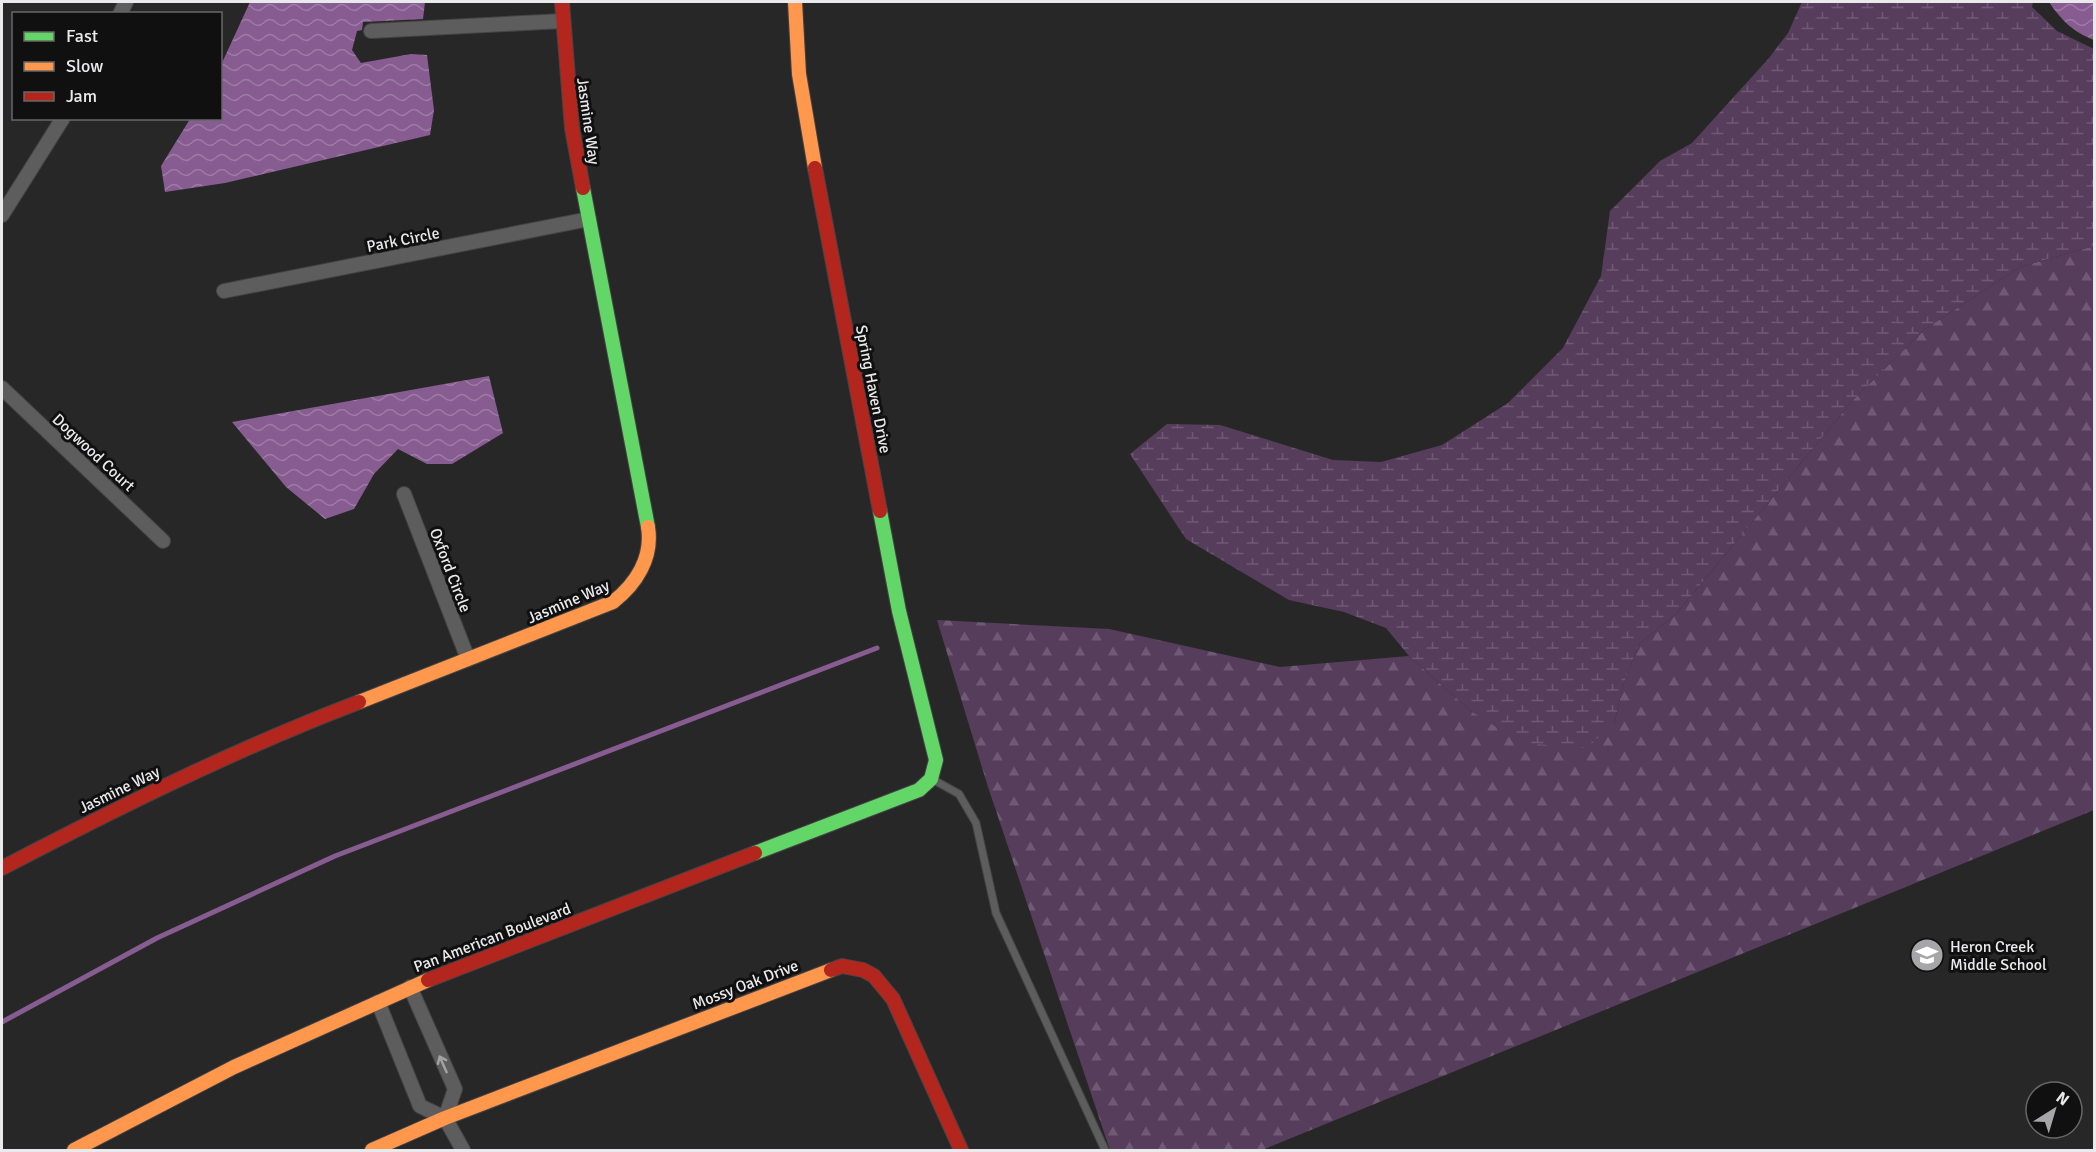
<svg xmlns="http://www.w3.org/2000/svg" width="2096" height="1152" font-family="Signika,sans-serif">
  <defs>
    <pattern id="forest-firs" width="22" height="20" patternUnits="userSpaceOnUse" patternTransform="scale(1.5)"><rect width="22" height="20" fill="#573d5c"/><path d="M5 1l3.5 6h-7zM16 11l3.5 6h-7z" fill="#6f5974"/></pattern>
    <pattern id="wetland-marsh" width="20" height="14" patternUnits="userSpaceOnUse" patternTransform="scale(1.5)"><rect width="20" height="14" fill="#573d5c"/><path d="M1 5h8M5 5V1M11 12h8M15 12V8" fill="none" stroke="#6f5974"/></pattern>
    <pattern id="water-waves" width="16" height="10" patternUnits="userSpaceOnUse" patternTransform="scale(1.5)"><rect width="16" height="10" fill="#875c91"/><path d="M0 5q4-4 8 0t8 0" fill="none" stroke="#9e7ba6"/></pattern>
  </defs>
  <rect width="100%" height="100%" fill="#282728"/>
  <polygon fill="url(#forest-firs)" points="2094,246 2094,810 1262,1150 1110,1150 988,787 937,620 1109,629 1280,667 1409,656 1472,712 1614,724 1623,686 1639,644 1676,614 1854,399 1925,329 2020,267"/>
  <polygon fill="url(#wetland-marsh)" points="1802,2 2033,2 2032,7 2057,31 2094,49 2094,246 2020,267 1925,329 1854,399 1676,614 1639,644 1623,686 1614,724 1587,748 1522,743 1472,712 1409,656 1386,628 1344,612 1289,600 1186,539 1130,454 1167,424 1220,425 1333,460 1381,462 1442,445 1508,403 1563,348 1601,276 1610,211 1660,161 1692,143 1769,58 1788,33"/>
  <g fill="url(#water-waves)">
    <polygon points="250,2 425,2 423,19 363,22 362,30 357,31 352,50 361,63 411,54 427,55 434,110 430,135 225,183 165,192 161,166 190,119 220,118 221,65"/>
    <path d="M2049,2H2094V40C2073,32 2062,21 2049,2Z"/>
    <polygon points="489,376 503,433 452,464 427,464 398,449 374,474 354,509 325,519 286,487 232,422"/>
  </g>
  <g fill="none" stroke-linecap="round" stroke-linejoin="round">
    <polyline stroke="#875c91" stroke-width="5" points="2,1022 157,938 335,856 877,648"/>
    <g stroke="#444345" stroke-width="9">
      <polyline id="lane" points="932,779 959,794 976,823 996,913 1105,1150"/>
    </g>
    <g stroke="#444345" stroke-width="16">
      <g id="street">
        <polyline points="120,14 126,2"/>
        <polyline points="371,31 563,21"/>
        <polyline points="2,215 63,118"/>
        <polyline points="224,291 589,219"/>
        <polyline points="2,388 163,541"/>
        <polyline points="404,494 468,659"/>
        <polyline points="410,987 455,1089 445,1118"/>
        <polyline points="378,1002 420,1106 445,1118 463,1150"/>
      </g>
    </g>
    <g stroke="#444345" stroke-width="16">
      <g id="fast">
        <polyline points="583,188 648,527"/>
        <polyline points="755,853 919,790 931,779 936,760 899,611 880,511"/>
      </g>
    </g>
    <g stroke="#444345" stroke-width="16">
      <g id="slow">
        <polyline points="795,2 799,74 815,168"/>
        <path d="M359,702L613,602C636,584 653,558 648,527"/>
        <polyline points="74,1150 234,1067 428,980"/>
        <polyline points="372,1150 445,1118 831,970"/>
      </g>
    </g>
    <g stroke="#444345" stroke-width="16">
      <g id="jam">
        <polyline points="562,2 572,128 583,188"/>
        <polyline points="815,168 880,511"/>
        <path d="M2,868C119,807 236,749 359,702"/>
        <polyline points="831,970 842,966 863,970 874,976 893,999 961,1150"/>
        <polyline points="428,980 755,853"/>
      </g>
    </g>
    <use href="#lane" stroke="#5e5d5e" stroke-width="7"/>
    <use href="#street" stroke="#5e5d5e" stroke-width="14"/>
    <use href="#fast" stroke="#63d668" stroke-width="14"/>
    <use href="#slow" stroke="#ff974d" stroke-width="14"/>
    <use href="#jam" stroke="#b3261e" stroke-width="14"/>
  </g>
  <defs><path id="oneway-shaft" d="M-6 0H5M1.5-3L5.5 0L1.5 3" fill="none" stroke-width="1.6" stroke-linecap="round" stroke-linejoin="round" transform="scale(1.5)"/></defs>
  <use stroke="#a4a3a4" href="#oneway-shaft" transform="translate(443 1064) rotate(-114)"/>
  <defs>
    <g id="school-disc" transform="scale(1.725)"><circle r="9.5" fill="#a6a5a7" stroke="#111011"/><path d="M0-5L7-2L0 1L-7-2ZM-4 1L0 2.5L4 1V4Q0 6-4 4Z" fill="#fff"/></g>
  </defs>
  <g fill-rule="evenodd">
    <use href="#school-disc" x="1927" y="955"/>
  </g>
  <g text-anchor="middle" stroke-width="6" stroke-linejoin="round" paint-order="stroke">
    <g font-size="16" fill="#eae9eb" stroke="#111011">
      <text transform="translate(589 121) rotate(82)" y="6">Jasmine Way</text>
      <text transform="translate(403 239) rotate(-11)" y="6">Park Circle</text>
      <text transform="translate(874 389) rotate(79)" y="6">Spring Haven Drive</text>
      <text transform="translate(94 452) rotate(43)" y="6">Dogwood Court</text>
      <text transform="translate(451 570) rotate(69)" y="6">Oxford Circle</text>
      <text transform="translate(568 601) rotate(-23)" y="6">Jasmine Way</text>
      <text transform="translate(119 789) rotate(-26)" y="6">Jasmine Way</text>
      <text transform="translate(492 937) rotate(-21)" y="6">Pan American Boulevard</text>
      <text transform="translate(745 984) rotate(-21)" y="6">Mossy Oak Drive</text>
    </g>
    <g font-size="16" fill="#eae9eb" stroke="#111011" text-anchor="start">
      <text x="1950" y="952">Heron Creek<tspan x="1950" dy="18">Middle School</tspan></text>
    </g>
  </g>
  <rect width="2096" height="1152" fill="none" stroke="#eae9eb" stroke-width="6"/>
  <rect x="12" y="12" width="210" height="108" fill="#111011" stroke="#686768" stroke-width="1.5"/>
  <rect x="24" y="32" width="30" height="9" fill="#63d668" stroke="#686768" stroke-width="1.5"/>
  <text x="66" y="42" font-size="18" fill="#eae9eb">Fast</text>
  <rect x="24" y="62" width="30" height="9" fill="#ff974d" stroke="#686768" stroke-width="1.5"/>
  <text x="66" y="72" font-size="18" fill="#eae9eb">Slow</text>
  <rect x="24" y="92" width="30" height="9" fill="#b3261e" stroke="#686768" stroke-width="1.5"/>
  <text x="66" y="102" font-size="18" fill="#eae9eb">Jam</text>
  <g transform="translate(2054 1110) rotate(37)"><circle r="28" fill="#111011" stroke="#686768" stroke-width="1.5"/>
  <path d="M0-4.5L10 22L0 15L-10 22Z" fill="#a6a5a7"/>
  <text y="-9" font-size="16" font-weight="bold" text-anchor="middle" fill="#eae9eb">N</text>
  </g>
</svg>
